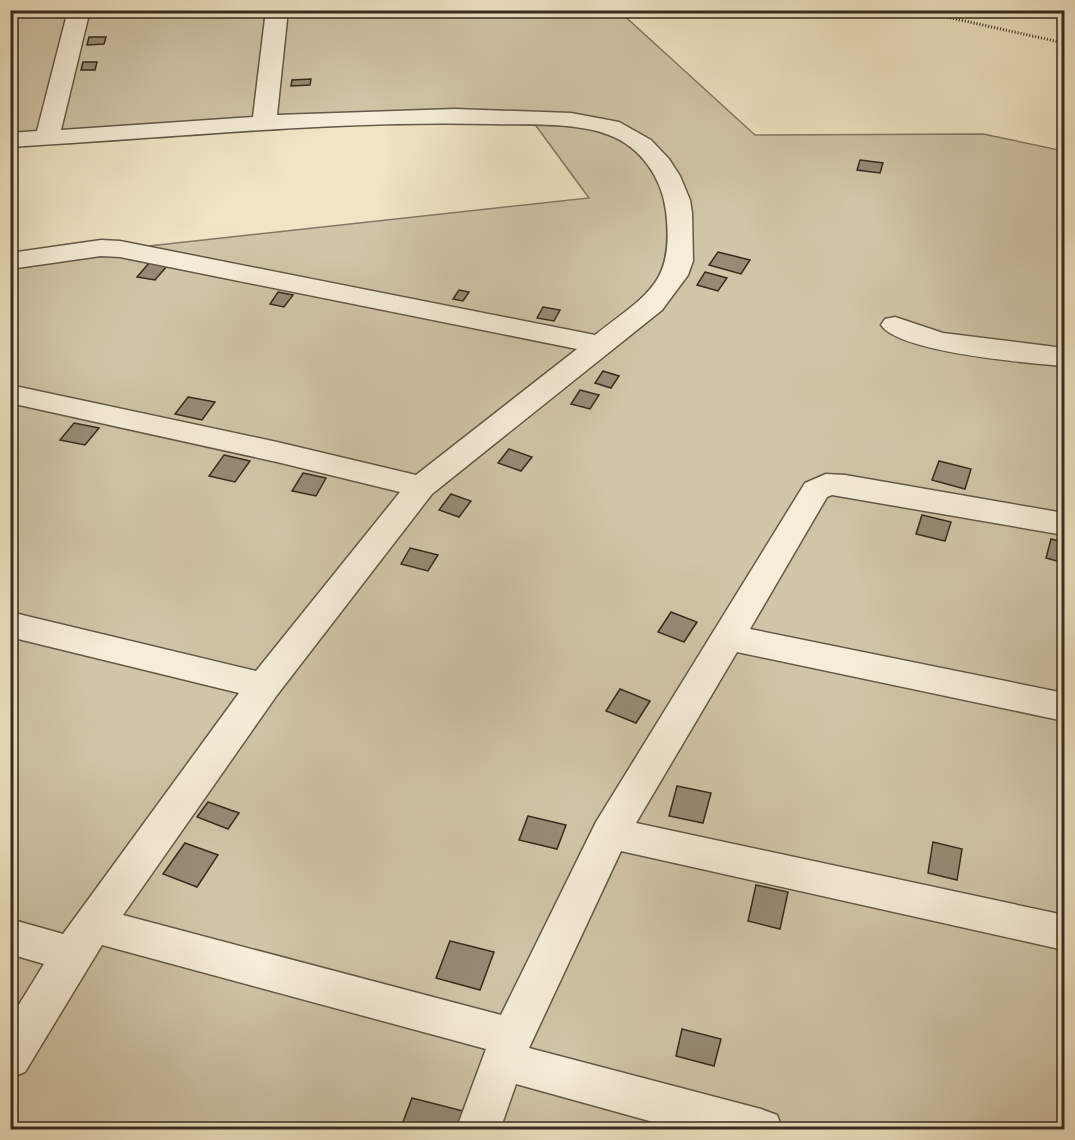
<svg xmlns="http://www.w3.org/2000/svg" width="1075" height="1140" font-family="'Libre Caslon Text',serif">
  <rect width="100%" height="100%" fill="#efe4c3"/>
  <filter id="stains"><feTurbulence type="fractalNoise" baseFrequency=".00333" numOctaves="4"/><feColorMatrix values="0 0 0 0 .2 0 0 0 0 .09 0 0 0 0 .02 0 0 0 .5 -.17"/></filter>
  <radialGradient id="worn" r=".72"><stop offset=".6" stop-color="#630" stop-opacity="0"/><stop offset="1" stop-color="#630" stop-opacity=".3"/></radialGradient>
  <polygon fill="#d0c5a7" stroke="#837864" stroke-width="1.5" points="10,11 619,11 755,135 983,134 1064,151 1064,1129 11,1129 11,261 589,198 531,119 460,116 11,140"/>
  <g fill="#968b75" stroke="#362b20" stroke-width="1.5">
    <polygon points="89,37 106,37 104,44 87,45"/>
    <polygon points="83,62 97,62 95,70 81,70"/>
    <polygon points="311,79 310,85 291,86 292,80"/>
    <polygon points="860,160 883,163 880,173 857,170"/>
    <polygon points="718,252 750,260 741,274 709,265"/>
    <polygon points="149,263 167,266 155,280 137,277"/>
    <polygon points="705,272 727,278 718,291 697,285"/>
    <polygon points="459,290 469,292 463,301 453,299"/>
    <polygon points="278,292 293,295 284,307 270,304"/>
    <polygon points="543,307 560,310 554,321 537,318"/>
    <polygon points="603,371 619,376 611,388 595,383"/>
    <polygon points="580,390 599,395 590,409 571,404"/>
    <polygon points="188,397 215,402 202,420 175,414"/>
    <polygon points="74,423 99,428 85,445 60,440"/>
    <polygon points="509,449 532,457 521,471 498,463"/>
    <polygon points="224,455 250,461 235,482 209,476"/>
    <polygon points="939,461 971,469 965,489 932,480"/>
    <polygon points="303,473 326,478 316,496 292,491"/>
    <polygon points="451,494 471,501 459,517 439,510"/>
    <polygon points="922,515 951,522 945,541 916,534"/>
    <polygon points="1051,539 1064,542 1064,563 1046,558"/>
    <polygon points="410,548 438,555 428,571 401,564"/>
    <polygon points="671,612 697,622 684,642 658,632"/>
    <polygon points="620,689 650,701 636,723 606,711"/>
    <polygon points="677,786 711,793 703,823 669,816"/>
    <polygon points="208,802 239,813 228,829 197,817"/>
    <polygon points="528,816 566,825 557,849 519,840"/>
    <polygon points="933,842 962,849 957,880 928,873"/>
    <polygon points="185,843 218,855 197,887 163,874"/>
    <polygon points="756,885 788,892 780,929 748,921"/>
    <polygon points="450,941 494,952 480,990 436,978"/>
    <polygon points="682,1029 721,1039 714,1066 676,1056"/>
    <polygon points="412,1098 463,1111 457,1130 400,1130"/>
  </g>
  <g fill="none" stroke-linecap="round" stroke-linejoin="round">
    <g stroke="#645949" stroke-width="3">
      <g id="minor">
        <path d="M68,10H90L61,130L253,117L266,10H288L277,115L455,109L571,113L619,122L651,140L669,159L680,176L690,200L692,213L693,261L688,275L662,310L432,494L277,695L123,915L501,1015L596,822L805,483L826,474L845,475L1064,513V535L832,495L827,497L750,629L1064,693V721L737,652L636,823L1064,915V950L621,851L529,1048L761,1109L777,1115L783,1130H682L516,1084L500,1130H456L486,1049L102,945L25,1072L10,1078V1019L44,964L10,954V919L63,934L239,693L10,637V612L256,671L400,492L277,462L10,403V385L277,442L416,475L577,349L120,257L101,256L10,269V253L101,240L120,241L595,335C647,294 675,284 666,211C662,178 641,147 609,135C577,122 527,125 492,124C331,120 171,138 10,147V133L37,131Z"/>
        <path d="M895,317L943,333L1064,348V366C1029,363 900,353 881,325L885,319Z"/>
      </g>
    </g>
    <polyline stroke="#362b20" stroke-width="3" stroke-dasharray="1 2" stroke-linecap="butt" points="915,10 1064,43"/>
    <use href="#minor" fill="#f5edd8" fill-rule="evenodd"/>
  </g>
  <rect width="1075" height="1140" fill="none" stroke="#efe4c3" stroke-width="36"/>
  <rect x="12" y="12" width="1051" height="1116" fill="none" stroke="#362b20" stroke-width="3"/>
  <rect x="18" y="18" width="1039" height="1104" fill="none" stroke="#362b20" stroke-width="1.5"/>
  <rect width="100%" height="100%" filter="url(#stains)"/>
  <rect width="100%" height="100%" fill="url(#worn)"/>
</svg>
